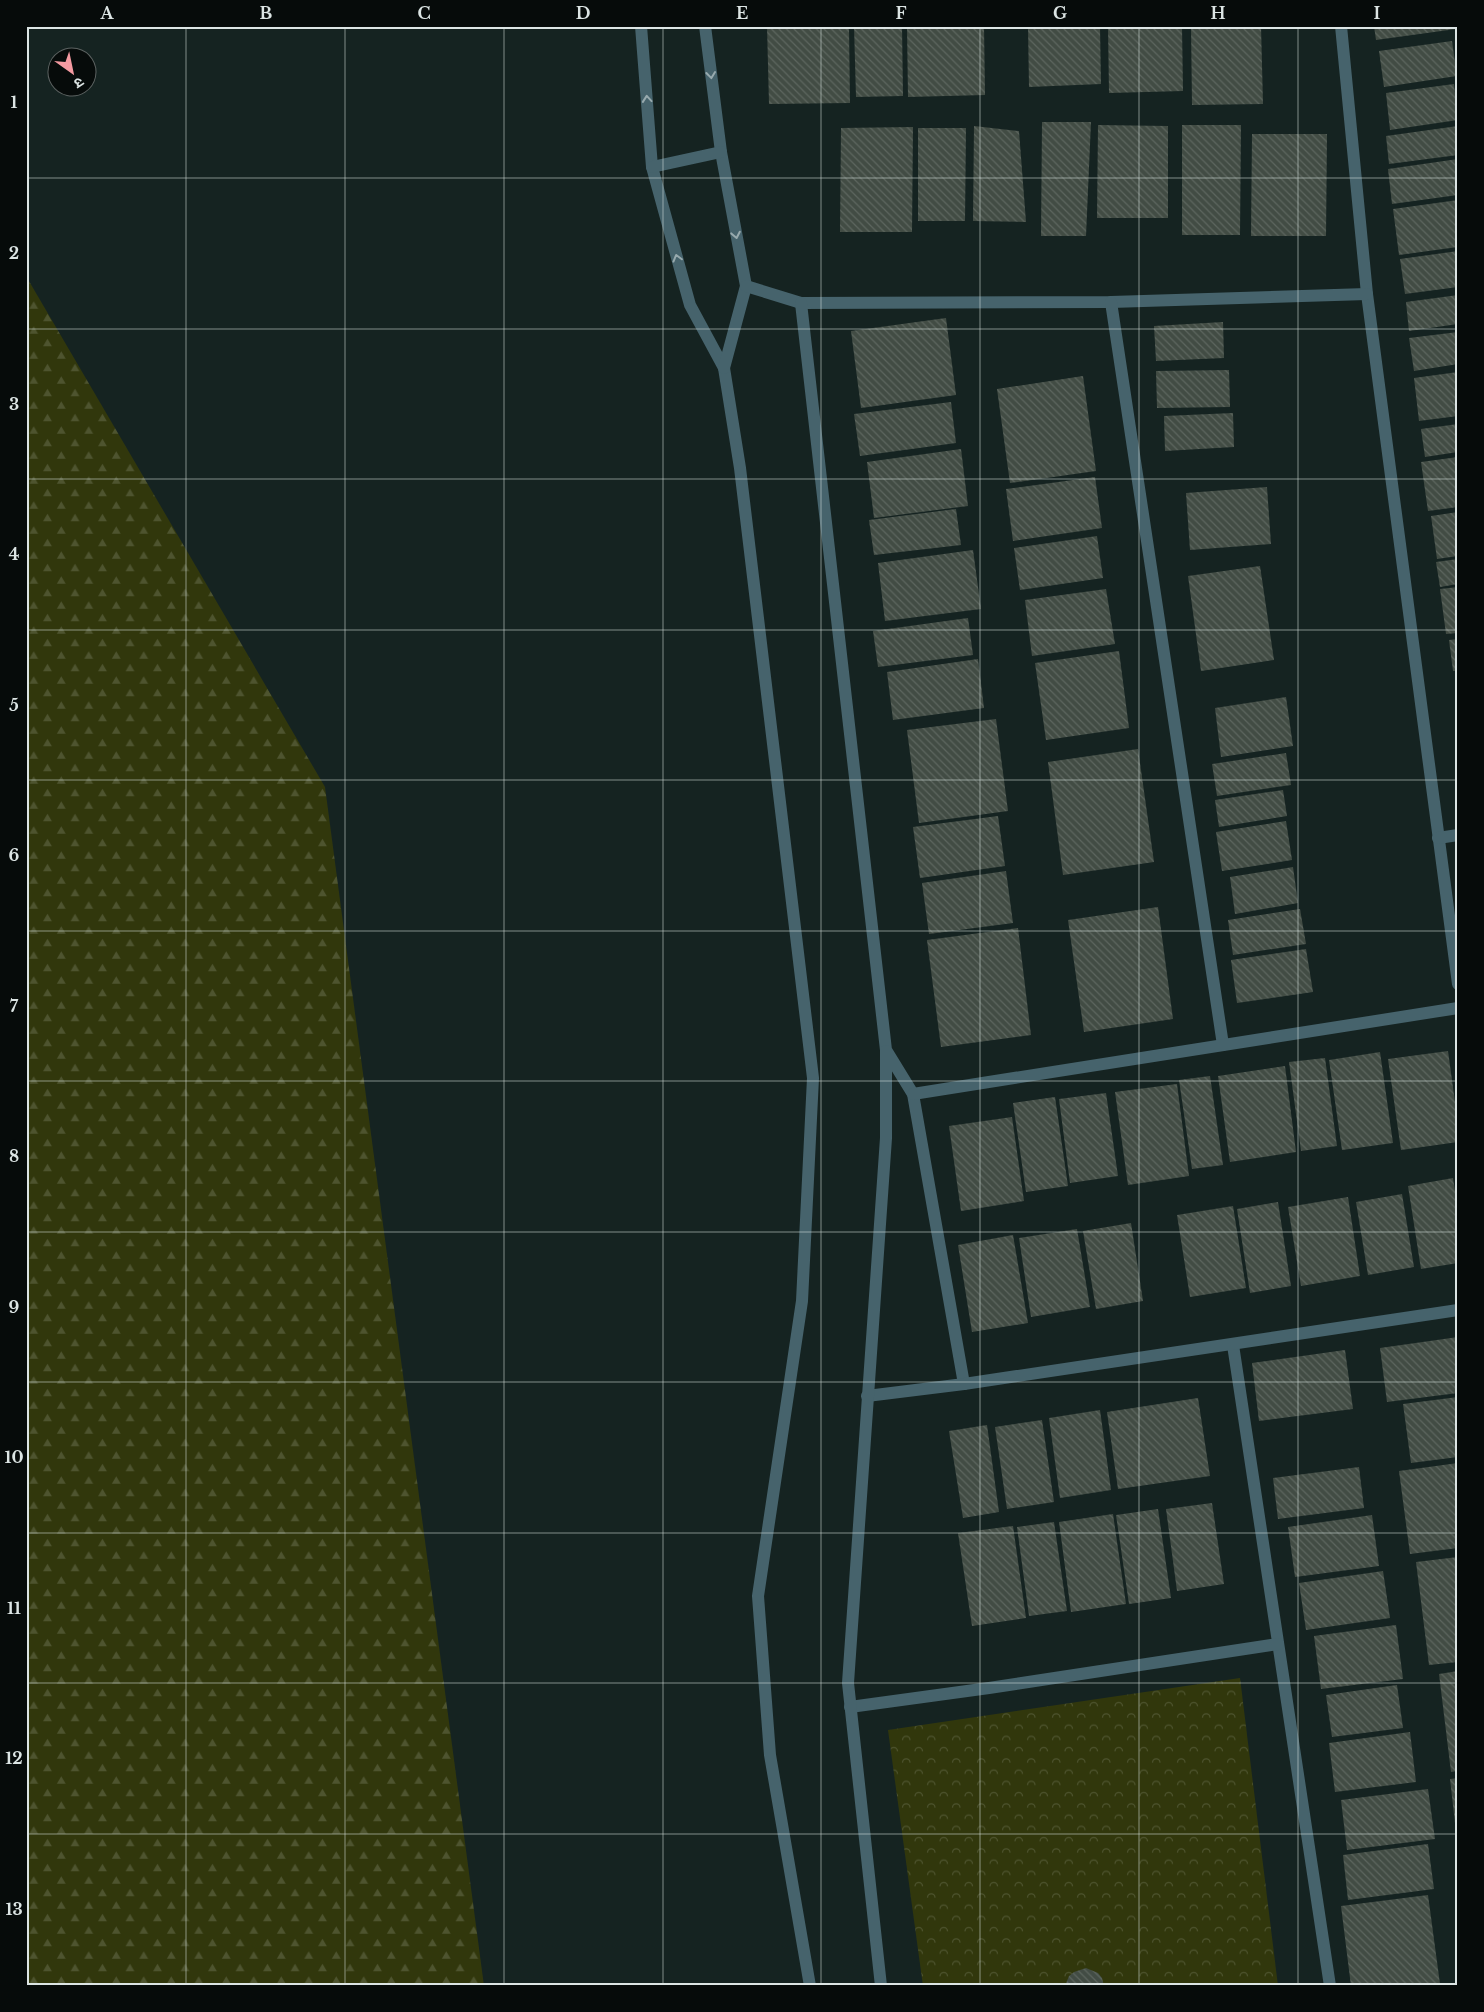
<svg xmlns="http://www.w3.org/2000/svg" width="1484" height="2012" font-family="'Libre Baskerville','Noto Sans Devanagari',serif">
  <defs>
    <pattern id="forest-firs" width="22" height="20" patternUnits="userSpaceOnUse" patternTransform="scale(1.25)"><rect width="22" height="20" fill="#31370c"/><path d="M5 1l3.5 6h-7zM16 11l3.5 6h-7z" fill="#4e542f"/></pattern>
    <pattern id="park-crowns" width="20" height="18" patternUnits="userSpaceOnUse" patternTransform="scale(1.25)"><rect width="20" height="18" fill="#31370c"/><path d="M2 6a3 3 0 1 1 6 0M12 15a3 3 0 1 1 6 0" fill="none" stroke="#4e542f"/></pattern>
    <pattern id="building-back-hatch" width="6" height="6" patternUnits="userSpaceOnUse" patternTransform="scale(1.25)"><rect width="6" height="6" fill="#424c44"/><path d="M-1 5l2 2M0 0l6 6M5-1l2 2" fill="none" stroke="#5d665f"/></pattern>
  </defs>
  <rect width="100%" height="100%" fill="#152321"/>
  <polygon fill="url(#forest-firs)" points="26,276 325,787 484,1986 26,1986"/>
  <polygon fill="url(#park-crowns)" points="1240,1678 1278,1986 923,1986 888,1730"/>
  <g fill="url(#building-back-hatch)">
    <polygon points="767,26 849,26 850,103 769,104"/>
    <polygon points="854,26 902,26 903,96 856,97"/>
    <polygon points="907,26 984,26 985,95 908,97"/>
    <polygon points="1028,26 1100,26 1101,84 1029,87"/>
    <polygon points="1108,26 1182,26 1183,91 1109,93"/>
    <polygon points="1191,26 1261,26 1263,104 1192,105"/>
    <polygon points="1374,26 1455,26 1456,29 1376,40"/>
    <polygon points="1452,41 1457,76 1384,87 1379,51"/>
    <polygon points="1454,84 1458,120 1390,130 1386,93"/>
    <polygon points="1042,122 1091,122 1086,236 1041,236"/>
    <polygon points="1098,125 1168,126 1168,218 1097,218"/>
    <polygon points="1182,125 1241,125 1240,235 1182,235"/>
    <polygon points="974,126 1019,131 1026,222 973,221"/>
    <polygon points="1458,126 1458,155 1389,164 1386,136"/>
    <polygon points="913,127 912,232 840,232 841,128"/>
    <polygon points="918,128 966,128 965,221 918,221"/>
    <polygon points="1252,134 1327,134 1326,236 1251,236"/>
    <polygon points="1458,159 1458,195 1392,204 1388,169"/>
    <polygon points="1458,200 1458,247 1399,255 1393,209"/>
    <polygon points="1458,251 1458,287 1405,294 1400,259"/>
    <polygon points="1458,295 1458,324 1409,331 1406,302"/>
    <polygon points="946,318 956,395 861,408 851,331"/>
    <polygon points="1223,322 1224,358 1156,361 1154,326"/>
    <polygon points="1458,332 1458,364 1414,371 1409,338"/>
    <polygon points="1229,370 1230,407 1157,408 1156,371"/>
    <polygon points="1458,372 1458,416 1419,421 1414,378"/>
    <polygon points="1083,376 1096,471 1010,483 997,389"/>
    <polygon points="951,402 956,443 860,456 854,414"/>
    <polygon points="1233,413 1234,447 1165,451 1164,416"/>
    <polygon points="1458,424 1458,452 1425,457 1421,429"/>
    <polygon points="961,449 968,506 874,518 867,462"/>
    <polygon points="1458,457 1458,507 1428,511 1421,462"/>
    <polygon points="1095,477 1102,528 1013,541 1006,489"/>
    <polygon points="1267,487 1271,544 1190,550 1186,493"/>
    <polygon points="956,509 961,545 874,555 869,520"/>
    <polygon points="1458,512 1458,556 1437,559 1431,516"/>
    <polygon points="1097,536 1103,578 1020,590 1014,548"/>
    <polygon points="973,550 981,609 885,621 878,563"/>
    <polygon points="1458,559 1458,584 1440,587 1436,562"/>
    <polygon points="1260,566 1274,660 1201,671 1188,576"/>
    <polygon points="1458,587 1458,633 1446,634 1440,589"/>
    <polygon points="1106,589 1115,644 1032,656 1025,600"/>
    <polygon points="968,618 973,655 878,667 873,631"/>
    <polygon points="1458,639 1458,671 1453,671 1449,640"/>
    <polygon points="1119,651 1129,728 1046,740 1035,663"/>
    <polygon points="978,659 984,708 893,720 887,672"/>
    <polygon points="1286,697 1293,746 1221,757 1215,708"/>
    <polygon points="996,719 1008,811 919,823 907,730"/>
    <polygon points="1138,749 1154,862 1063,875 1048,762"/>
    <polygon points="1286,753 1291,785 1217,796 1212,764"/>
    <polygon points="1283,790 1287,816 1219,827 1215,800"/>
    <polygon points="998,816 1005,866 920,878 913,827"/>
    <polygon points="1286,821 1292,860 1222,871 1216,832"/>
    <polygon points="1293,867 1298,903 1235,914 1230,877"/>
    <polygon points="1006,871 1013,923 929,934 922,883"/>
    <polygon points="1158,907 1173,1019 1084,1032 1068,920"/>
    <polygon points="1300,909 1306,944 1233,955 1228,920"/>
    <polygon points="1018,928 1031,1035 941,1047 927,940"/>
    <polygon points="1306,949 1313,992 1237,1003 1231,960"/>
    <polygon points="1448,1051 1458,1124 1458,1142 1401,1150 1388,1059"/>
    <polygon points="1380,1052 1393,1143 1342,1150 1329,1060"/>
    <polygon points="1325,1058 1337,1146 1301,1151 1289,1062"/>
    <polygon points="1285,1066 1296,1152 1230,1162 1218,1076"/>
    <polygon points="1210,1076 1223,1165 1192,1169 1179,1080"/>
    <polygon points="1177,1084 1189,1176 1128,1185 1115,1092"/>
    <polygon points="1106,1093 1118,1176 1070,1183 1059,1099"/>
    <polygon points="1055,1097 1068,1186 1026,1192 1013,1103"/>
    <polygon points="1012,1117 1024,1201 961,1211 949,1126"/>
    <polygon points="1453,1178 1458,1210 1458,1263 1421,1269 1408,1186"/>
    <polygon points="1402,1194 1414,1267 1368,1275 1356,1202"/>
    <polygon points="1348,1197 1360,1276 1301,1286 1288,1207"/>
    <polygon points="1278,1202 1291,1286 1250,1293 1237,1209"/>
    <polygon points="1233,1206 1246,1288 1190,1297 1177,1215"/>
    <polygon points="1131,1223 1143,1301 1096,1309 1083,1231"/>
    <polygon points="1077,1229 1090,1307 1031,1317 1019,1238"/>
    <polygon points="1013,1235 1028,1323 972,1332 958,1245"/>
    <polygon points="1458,1337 1458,1393 1387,1402 1380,1348"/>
    <polygon points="1345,1350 1353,1409 1259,1421 1252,1363"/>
    <polygon points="1458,1397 1458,1457 1411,1463 1403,1404"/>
    <polygon points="1198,1398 1210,1476 1118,1489 1107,1412"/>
    <polygon points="1100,1410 1111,1490 1060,1498 1049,1418"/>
    <polygon points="1042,1420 1054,1502 1007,1509 995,1427"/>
    <polygon points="987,1425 999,1512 963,1518 949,1431"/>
    <polygon points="1458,1463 1458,1548 1410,1554 1399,1471"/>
    <polygon points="1359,1467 1364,1508 1278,1519 1273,1478"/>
    <polygon points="1212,1503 1224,1584 1177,1591 1166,1509"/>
    <polygon points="1158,1509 1171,1598 1129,1604 1116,1515"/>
    <polygon points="1113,1514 1126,1604 1071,1612 1059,1522"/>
    <polygon points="1372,1515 1379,1566 1295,1577 1288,1527"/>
    <polygon points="1054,1522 1067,1611 1029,1616 1017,1527"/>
    <polygon points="1013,1526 1026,1618 972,1626 958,1533"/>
    <polygon points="1458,1557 1458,1662 1429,1665 1416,1562"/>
    <polygon points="1383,1571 1390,1618 1306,1630 1299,1583"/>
    <polygon points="1396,1625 1403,1679 1321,1689 1314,1636"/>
    <polygon points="1458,1671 1458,1771 1451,1772 1439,1674"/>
    <polygon points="1397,1685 1403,1728 1332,1737 1326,1695"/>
    <polygon points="1410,1732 1416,1782 1335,1792 1329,1743"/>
    <polygon points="1458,1778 1458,1823 1455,1823 1450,1779"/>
    <polygon points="1428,1789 1435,1839 1347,1850 1341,1800"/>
    <polygon points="1428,1844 1434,1889 1348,1900 1343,1855"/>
    <polygon points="1428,1895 1440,1984 1351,1986 1341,1906"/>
    <polygon points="1086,1968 1098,1973 1102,1978 1104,1986 1065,1986 1069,1976 1074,1972"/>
  </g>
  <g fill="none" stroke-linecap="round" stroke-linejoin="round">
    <g stroke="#46636c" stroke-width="12">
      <polyline points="641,26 652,167 690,305 724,368 740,468 813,1078 802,1301 758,1596 770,1755 810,1986"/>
      <polyline points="705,26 721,152 746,286 724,368"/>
      <polyline points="1341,26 1367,294 1458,984"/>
      <polyline points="652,167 721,152"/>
      <polyline points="746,286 801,303 1111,302 1367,294"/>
      <polyline points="1111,302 1223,1045"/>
      <polyline points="801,303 886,1050 913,1094 964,1384"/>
      <polyline points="1438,838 1458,835"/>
      <polyline points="913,1094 1458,1008"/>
      <polyline points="1233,1345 1330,1986"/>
      <polyline points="867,1396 964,1384 1458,1310"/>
      <polyline points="850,1707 989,1688 1278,1644"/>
      <polyline points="881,1986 848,1683 886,1138 886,1051"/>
    </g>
  </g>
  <defs><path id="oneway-chevron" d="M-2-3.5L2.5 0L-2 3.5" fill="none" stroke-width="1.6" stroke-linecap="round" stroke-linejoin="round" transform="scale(1.25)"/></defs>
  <g stroke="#98aaae">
    <use href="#oneway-chevron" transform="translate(711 75) rotate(83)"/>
    <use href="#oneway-chevron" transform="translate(647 99) rotate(-95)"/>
    <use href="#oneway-chevron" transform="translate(736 235) rotate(79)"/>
    <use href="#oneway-chevron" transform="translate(677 258) rotate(-105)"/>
  </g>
  <path fill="none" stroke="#dce5e4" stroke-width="1" stroke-opacity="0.55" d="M186,26V1986M345,26V1986M504,26V1986M663,26V1986M821,26V1986M980,26V1986M1139,26V1986M1298,26V1986M26,178H1458M26,329H1458M26,479H1458M26,630H1458M26,780H1458M26,931H1458M26,1081H1458M26,1232H1458M26,1382H1458M26,1533H1458M26,1683H1458M26,1834H1458"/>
  <rect width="1484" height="2012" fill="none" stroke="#060b0a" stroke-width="55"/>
  <g transform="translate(72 72) rotate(147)"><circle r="24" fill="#060b0a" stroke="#5c6261"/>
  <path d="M0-4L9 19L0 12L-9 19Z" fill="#f49aa1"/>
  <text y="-8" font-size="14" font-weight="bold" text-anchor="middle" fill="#dce5e4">उ</text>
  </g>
  <rect x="28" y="28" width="1428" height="1956" fill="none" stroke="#dce5e4" stroke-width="2"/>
  <g font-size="16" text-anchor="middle" font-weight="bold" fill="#dce5e4">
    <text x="107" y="19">A</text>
    <text x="266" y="19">B</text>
    <text x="424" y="19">C</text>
    <text x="583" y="19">D</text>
    <text x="742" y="19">E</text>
    <text x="901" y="19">F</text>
    <text x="1060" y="19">G</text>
    <text x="1218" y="19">H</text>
    <text x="1377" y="19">I</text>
    <text x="14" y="108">1</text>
    <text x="14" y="259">2</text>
    <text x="14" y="410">3</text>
    <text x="14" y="560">4</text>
    <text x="14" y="711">5</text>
    <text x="14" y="861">6</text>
    <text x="14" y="1012">7</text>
    <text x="14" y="1162">8</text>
    <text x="14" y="1313">9</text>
    <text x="14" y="1463">10</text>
    <text x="14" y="1614">11</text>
    <text x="14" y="1764">12</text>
    <text x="14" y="1915">13</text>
  </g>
</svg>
